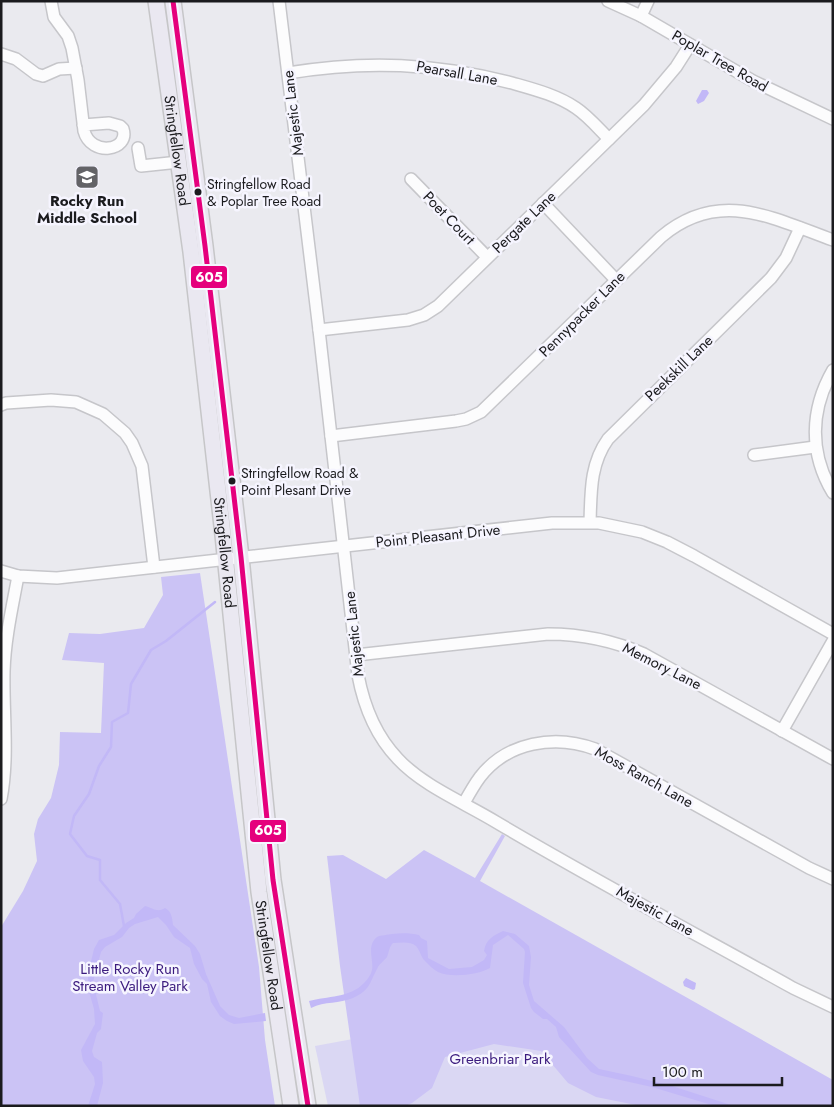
<svg xmlns="http://www.w3.org/2000/svg" width="834" height="1107" font-family="Jost,sans-serif">
  <rect width="100%" height="100%" fill="#eaeaef"/>
  <polygon fill="#dad7f3" points="504,1011 761,1106 328,1106 315,1046"/>
  <g fill="#cbc3f5">
    <polygon points="200,573 259,967 265,1040 275,1106 1,1106 1,927 23,891 37,861 34,834 38,819 51,798 59,765 60,732 101,733 104,663 62,660 69,633 100,634 144,628 163,595 161,577"/>
    <polygon points="502,834 505,836 480,881 833,1080 833,1106 641,1106 596,1097 568,1083 541,1051 494,1044 445,1057 432,1088 412,1103 405,1106 360,1106 340,966 327,856 343,855 386,879 424,850 475,878"/>
  </g>
  <g fill="#c2b8f7">
    <polygon points="702,90 707,90 709,93 704,101 698,104 696,101"/>
    <path d="M145,906C153,908 157,913 165,908C172,912 172,918 173,925L195,946L200,954L206,974L220,1006L229,1015L239,1018L265,1013L266,1021L234,1024L227,1021L220,1016L211,1002L207,984L202,979L194,964L190,948L174,937L166,925L158,917L135,924L129,928L122,937L105,947L101,952L93,982L100,1011L103,1013L101,1029L97,1033L92,1051L94,1057L102,1062L103,1083L97,1106H88L95,1084L94,1077L83,1061L81,1050L95,1024L94,1009L88,988V974L94,949L99,940L114,935L126,923L134,918L136,914Z"/>
    <path d="M503,931L515,934L529,946L531,957L529,985L534,1001L564,1027L587,1058L599,1069L632,1076L672,1086L734,1106H715L652,1087L598,1075L591,1072L559,1037L556,1027L547,1019H543L534,1012L531,1008L523,983L525,952L524,949L508,935L493,945L490,968C478,975 451,978 438,972C434,970 429,965 426,962C421,958 420,950 416,946C410,941 401,943 393,943C389,947 389,952 387,957C384,961 379,964 377,969C369,984 370,990 353,998C339,1004 325,1001 311,1008L309,1001C327,996 350,998 364,983C367,980 371,975 372,970C374,960 366,946 377,937C381,935 388,935 392,934C401,933 411,933 419,935L421,938L427,941L428,958L449,969L472,967L484,960L487,955L484,951C486,939 493,936 503,931Z"/>
    <polygon points="686,978 696,983 695,989 693,990 684,986 683,982"/>
  </g>
  <g fill="none" stroke-linecap="round" stroke-linejoin="round">
    <polyline stroke="#c2b8f7" stroke-width="2.5" points="124,926 120,904 100,880 100,860 87,856 70,834 74,816 89,794 99,766 111,747 112,722 128,713 131,684 151,650 166,641 215,602"/>
    <g stroke="#c6c6ca" stroke-width="14">
      <g id="minor">
        <path d="M51,1L54,17L68,36L72,48L78,80L84,131C91,157 130,151 123,129L120,126L109,123L83,125"/>
        <path d="M279,1L319,330L358,675C364,707 375,735 398,759C423,786 465,803 496,822C594,880 694,933 793,988L833,1007"/>
        <polyline points="608,1 641,16 753,81 833,119"/>
        <polyline points="641,16 648,1"/>
        <polyline points="1,54 16,59 36,74 43,76 59,69 76,68"/>
        <path d="M288,73C366,60 436,63 512,83C533,89 557,95 576,108C588,116 598,128 609,139"/>
        <polyline points="138,148 141,166 179,162"/>
        <polyline points="411,179 487,257"/>
        <polyline points="543,203 616,280"/>
        <polyline points="319,330 408,320 424,315 438,306 644,105 676,67 690,45"/>
        <path d="M833,370C810,410 809,453 833,493"/>
        <polyline points="1,405 6,403 51,400 76,402 103,414 125,433 132,443 142,466 154,567"/>
        <path d="M331,436L456,421L466,419L481,412L661,237C719,188 772,218 833,240"/>
        <polyline points="754,455 815,447"/>
        <path d="M590,522C591,492 590,464 608,439L771,278L786,258L800,228"/>
        <polyline points="1,571 18,576 57,578 552,523 599,523 642,532 667,542 694,556 833,634"/>
        <path d="M356,655L548,634C583,634 612,640 644,654L833,759"/>
        <polyline points="782,731 833,641"/>
        <path d="M1,799C9,757 3,713 4,671C5,639 12,608 18,576"/>
        <path d="M464,803C469,794 474,785 480,777C507,742 555,734 595,749L809,868L833,879"/>
      </g>
    </g>
    <g stroke="#c6c6c8" stroke-width="18">
      <g id="major">
        <path id="s1" d="M156,1L191,252L223,535L259,892L291,1106"/>
        <polyline points="173,1 205,246 241,557 273,880 308,1106"/>
      </g>
    </g>
    <use href="#minor" stroke="#fcfcfd" stroke-width="11"/>
    <use href="#major" stroke="#eae8f1" stroke-width="15"/>
    <g stroke="#f6f5ff" stroke-width="9">
      <polyline id="bus-1" points="173,1 205,246 241,557 273,880 308,1106"/>
    </g>
    <use href="#bus-1" stroke="#e5007d" stroke-width="5"/>
  </g>
  <defs>
    <g id="school-square" transform="scale(1.25)"><rect x="-9" y="-9" width="18" height="18" rx="4" fill="#636367" stroke="#f6f5ff"/><path d="M0-5L7-2L0 1L-7-2ZM-4 1L0 2.5L4 1V4Q0 6-4 4Z" fill="#fff"/></g>
  </defs>
  <g fill-rule="evenodd">
    <use href="#school-square" x="87" y="177"/>
  </g>
  <g fill="#1b1b1e" stroke="#f6f5ff" stroke-width="2">
    <circle cx="198" cy="192" r="4.5"/>
    <circle cx="232" cy="481" r="4.5"/>
  </g>
  <g text-anchor="middle" stroke-width="5" stroke-linejoin="round" paint-order="stroke">
    <g font-size="14" fill="#1b1b1e" stroke="#f6f5ff" text-anchor="start">
      <text x="207" y="189">Stringfellow Road<tspan x="207" dy="17">&amp; Poplar Tree Road</tspan></text>
      <text x="241" y="478">Stringfellow Road &amp;<tspan x="241" dy="17">Point Plesant Drive</tspan></text>
    </g>
    <g font-size="15" fill="#1b1b1e" stroke="#f6f5ff">
      <text transform="translate(720 61) rotate(30)" y="5">Poplar Tree Road</text>
      <text transform="translate(457 73) rotate(10)" y="5">Pearsall Lane</text>
      <text transform="translate(293 113) rotate(-97)" y="5">Majestic Lane</text>
      <text dy="5" stroke="none"><textPath href="#s1" startOffset="151">Stringfellow Road</textPath></text>
      <text transform="translate(449 218) rotate(46)" y="5">Poet Court</text>
      <text transform="translate(524 222) rotate(-44)" y="5">Pergate Lane</text>
      <text transform="translate(582 314) rotate(-45)" y="5">Pennypacker Lane</text>
      <text transform="translate(679 368) rotate(-44)" y="5">Peekskill Lane</text>
      <text transform="translate(438 536) rotate(-6)" y="5">Point Pleasant Drive</text>
      <text dy="5" stroke="none"><textPath href="#s1" startOffset="556">Stringfellow Road</textPath></text>
      <text transform="translate(354 634) rotate(-96)" y="5">Majestic Lane</text>
      <text transform="translate(662 666) rotate(27)" y="5">Memory Lane</text>
      <text transform="translate(644 777) rotate(29)" y="5">Moss Ranch Lane</text>
      <text transform="translate(655 911) rotate(29)" y="5">Majestic Lane</text>
      <text dy="5" stroke="none"><textPath href="#s1" startOffset="961">Stringfellow Road</textPath></text>
    </g>
    <g font-size="15" font-weight="bold" fill="#1b1b1e" stroke="#f6f5ff">
      <text x="87" y="206">Rocky Run<tspan x="87" dy="17">Middle School</tspan></text>
    </g>
    <g font-size="15" fill="#3b1b7e" stroke="#f6f5ff">
      <text x="130" y="974">Little Rocky Run<tspan x="130" dy="17">Stream Valley Park</tspan></text>
      <text x="500" y="1064">Greenbriar Park</text>
    </g>
  </g>
  <g stroke="#f6f5ff" stroke-width="2">
    <rect x="190" y="265" width="38" height="24" rx="5" fill="#e5007d"/>
    <rect x="249" y="819" width="38" height="24" rx="5" fill="#e5007d"/>
  </g>
  <g font-size="14" text-anchor="middle" font-weight="bold" fill="#fff">
    <text x="209" y="282">605</text>
    <text x="268" y="835">605</text>
  </g>
  <rect width="834" height="1107" fill="none" stroke="#1b1b1e" stroke-width="5"/>
  <path d="M654 1077v8h128v-8" fill="none" stroke="#1b1b1e" stroke-width="2.5"/>
  <text x="662" y="1077" font-size="15" fill="#1b1b1e" stroke="#f6f5ff" stroke-width="4" paint-order="stroke">100 m</text>
</svg>
